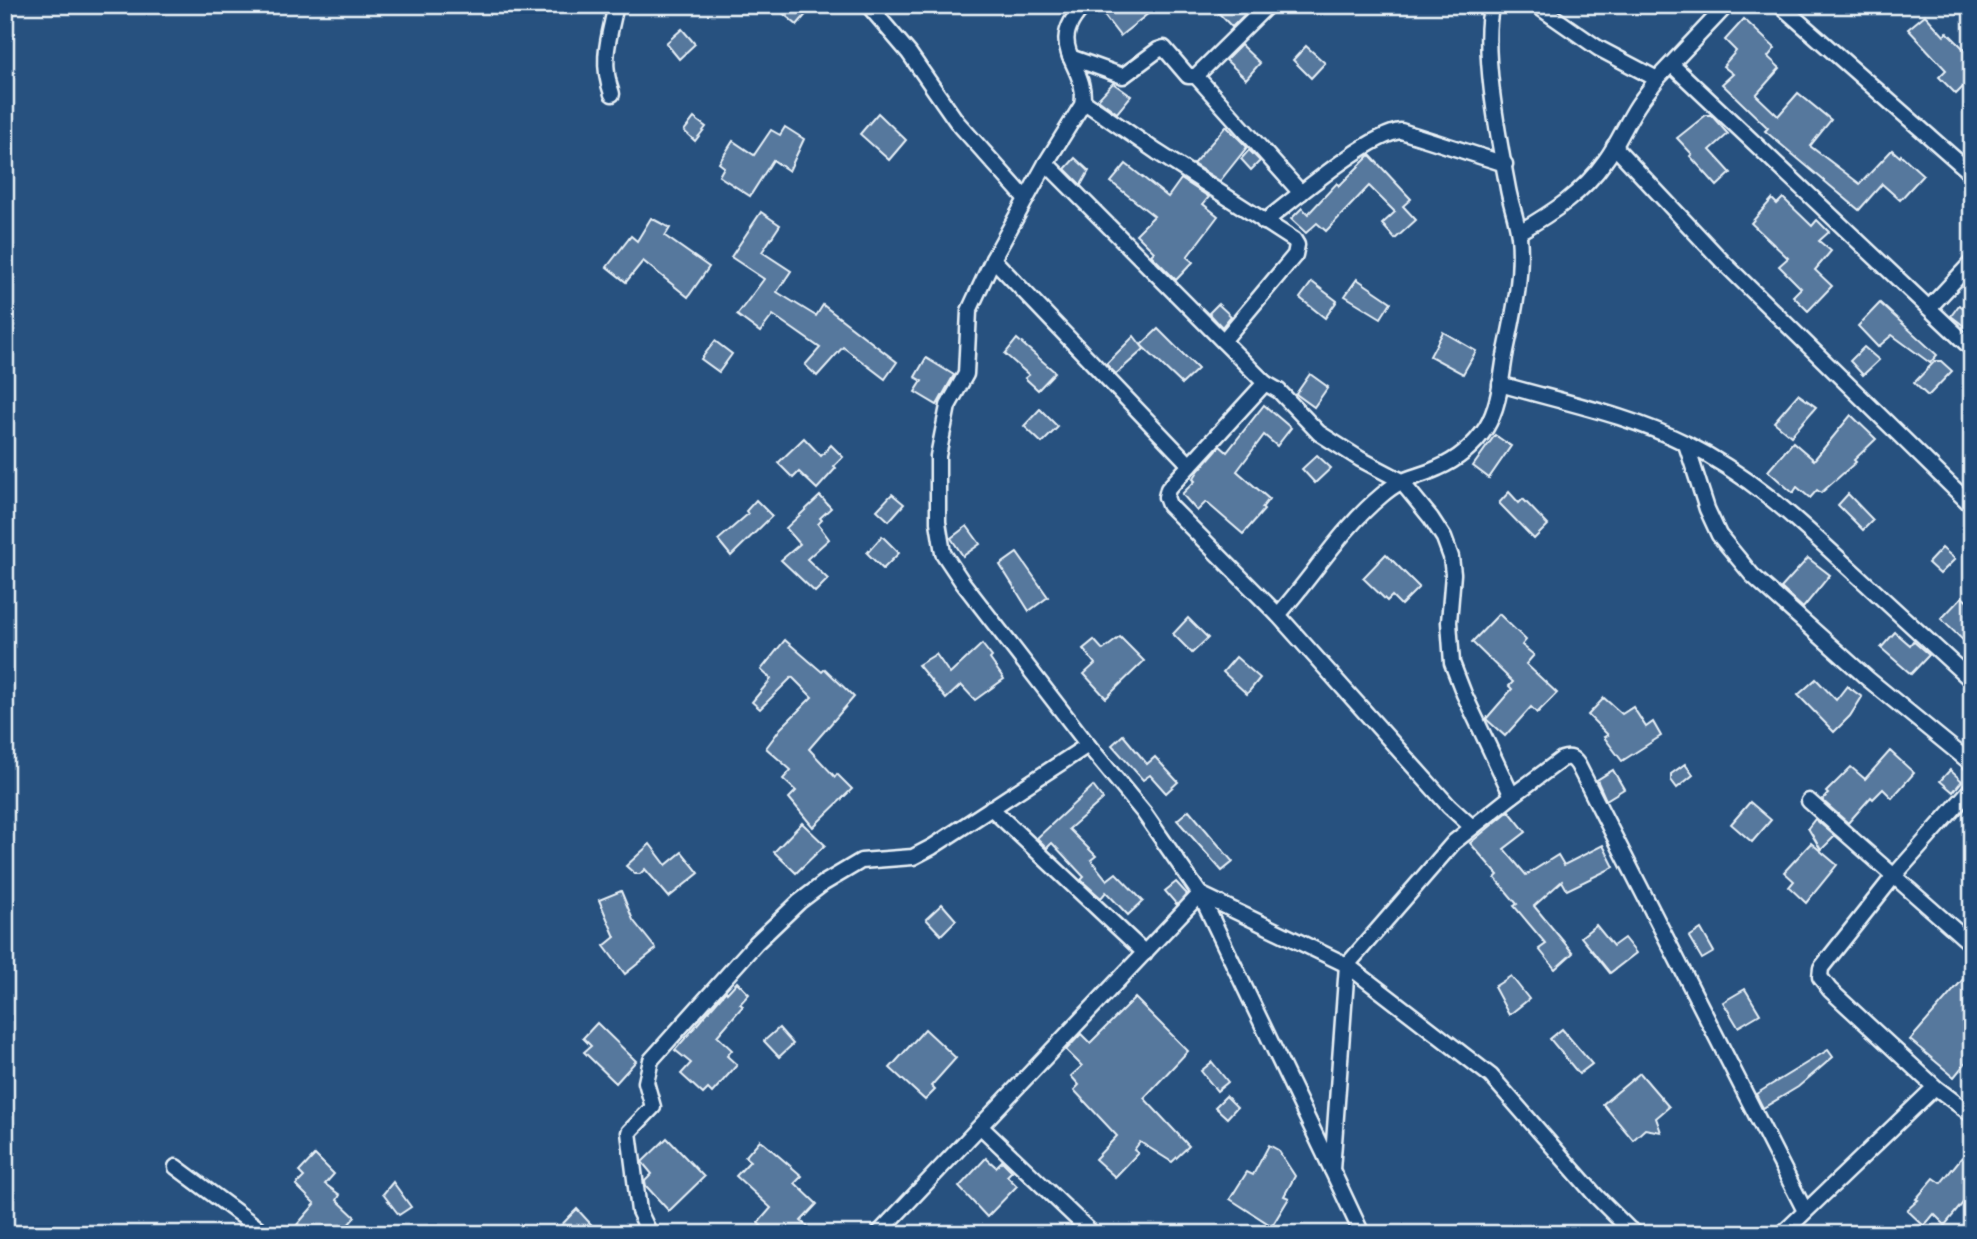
<svg xmlns="http://www.w3.org/2000/svg" width="1977" height="1239" font-family="Sriracha,sans-serif">
  <rect width="100%" height="100%" fill="#27517f"/>
  <filter id="ink" filterUnits="userSpaceOnUse"><feTurbulence type="fractalNoise" baseFrequency=".0143" numOctaves="2"/><feDisplacementMap in="SourceGraphic" scale="14" xChannelSelector="R" yChannelSelector="G"/><feConvolveMatrix kernelMatrix="1 2 1 2 8 2 1 2 1" color-interpolation-filters="sRGB"/></filter>
  <g filter="url(#ink)">
    <g fill="#57789d" stroke="#e8f1f8" stroke-width="2">
      <polygon points="773,5 814,5 797,25"/>
      <polygon points="1096,5 1159,5 1120,36"/>
      <polygon points="1211,5 1254,5 1232,27"/>
      <polygon points="1925,15 1944,36 1947,32 1972,57 1972,96 1963,87 1956,94 1939,77 1946,70 1908,29"/>
      <polygon points="1744,19 1775,48 1768,57 1780,68 1756,95 1778,116 1798,93 1831,120 1810,146 1860,184 1892,150 1900,157 1901,155 1923,175 1900,200 1882,184 1859,210 1765,131 1768,128 1722,84 1733,74 1723,66 1736,51 1725,40"/>
      <polygon points="682,29 695,44 679,59 666,43"/>
      <polygon points="1241,45 1260,63 1246,79 1226,60"/>
      <polygon points="1306,46 1325,63 1311,78 1293,60"/>
      <polygon points="1113,83 1131,96 1117,113 1098,99"/>
      <polygon points="878,113 906,140 889,160 860,134"/>
      <polygon points="1706,115 1711,115 1728,134 1710,150 1731,173 1717,186 1690,156 1692,154 1677,138"/>
      <polygon points="694,118 706,127 695,141 684,131"/>
      <polygon points="1226,126 1247,147 1220,181 1193,164"/>
      <polygon points="785,127 804,139 789,171 773,160 750,196 719,176 724,167 719,163 733,141 754,155 771,130 780,135"/>
      <polygon points="1249,150 1260,161 1251,170 1241,159"/>
      <polygon points="1370,155 1411,199 1403,206 1416,220 1395,239 1382,224 1395,212 1369,186 1326,231 1317,223 1306,233 1291,219 1302,208 1308,214 1337,183 1339,186"/>
      <polygon points="1075,158 1089,171 1081,185 1065,169"/>
      <polygon points="1126,164 1168,197 1181,179 1209,197 1203,204 1218,216 1187,257 1193,262 1176,280 1151,255 1154,252 1136,234 1154,216 1111,182"/>
      <polygon points="1783,198 1812,226 1817,220 1829,232 1819,241 1831,251 1815,270 1832,286 1808,311 1793,296 1801,288 1779,266 1788,258 1751,223 1772,199 1777,204"/>
      <polygon points="761,212 780,225 762,252 791,271 777,292 816,316 823,305 897,362 885,379 843,347 817,376 805,365 820,348 773,315 760,332 737,315 764,279 731,257"/>
      <polygon points="651,218 670,228 665,236 709,267 688,297 643,261 626,282 607,267 631,236 637,241"/>
      <polygon points="1357,279 1391,302 1381,318 1345,296"/>
      <polygon points="1312,282 1337,301 1325,318 1300,298"/>
      <polygon points="1880,303 1937,355 1930,363 1892,335 1878,347 1858,326"/>
      <polygon points="1218,304 1231,316 1222,327 1209,313"/>
      <polygon points="1959,305 1972,313 1972,332 1951,316"/>
      <polygon points="1158,329 1198,369 1182,384 1141,345"/>
      <polygon points="1443,332 1476,351 1463,374 1430,356"/>
      <polygon points="1134,336 1144,349 1116,374 1106,364"/>
      <polygon points="1017,339 1055,372 1038,390 1025,378 1029,375 1005,354"/>
      <polygon points="715,341 732,354 719,372 701,359"/>
      <polygon points="1864,347 1879,360 1863,375 1850,361"/>
      <polygon points="926,358 954,375 937,405 915,392 922,381 915,377"/>
      <polygon points="1935,361 1941,361 1952,371 1928,396 1914,383"/>
      <polygon points="1310,374 1328,387 1314,407 1296,394"/>
      <polygon points="1798,394 1816,407 1791,436 1774,422"/>
      <polygon points="1264,405 1291,428 1277,446 1264,435 1237,471 1269,499 1262,508 1264,510 1243,534 1206,502 1197,511 1182,494 1195,481 1193,479 1199,470 1220,446 1227,452"/>
      <polygon points="1040,409 1058,427 1042,443 1024,426"/>
      <polygon points="1851,415 1876,439 1854,460 1856,462 1821,493 1817,490 1810,498 1797,487 1793,493 1768,471 1793,442 1814,460"/>
      <polygon points="1495,435 1511,446 1489,478 1473,466"/>
      <polygon points="804,438 821,456 831,445 843,457 834,466 836,468 817,489 799,472 793,478 778,463"/>
      <polygon points="1317,455 1331,468 1315,483 1302,469"/>
      <polygon points="1509,492 1519,503 1523,499 1548,525 1534,539 1499,503"/>
      <polygon points="892,494 904,504 889,521 877,510"/>
      <polygon points="1848,494 1873,520 1863,530 1838,505"/>
      <polygon points="820,496 831,508 820,518 822,520 818,524 829,539 807,559 828,579 815,592 781,560 800,544 786,528"/>
      <polygon points="756,500 772,516 731,556 718,540 748,514 746,511"/>
      <polygon points="967,526 980,544 963,556 951,538"/>
      <polygon points="882,536 899,553 883,569 867,553"/>
      <polygon points="1942,548 1955,559 1940,574 1928,563"/>
      <polygon points="1017,553 1048,597 1029,611 1000,565"/>
      <polygon points="1386,554 1419,587 1401,605 1392,596 1387,601 1363,578"/>
      <polygon points="1808,558 1830,575 1803,608 1781,588"/>
      <polygon points="1962,597 1972,606 1972,649 1941,619"/>
      <polygon points="1499,614 1526,640 1522,645 1534,655 1526,664 1557,693 1537,713 1531,707 1505,736 1486,719 1512,689 1509,686 1513,682 1472,642"/>
      <polygon points="1188,618 1208,638 1192,653 1173,634"/>
      <polygon points="1895,632 1910,645 1913,641 1929,655 1911,674 1881,648"/>
      <polygon points="1120,637 1144,661 1106,698 1084,674 1095,664 1083,649 1094,640 1103,650"/>
      <polygon points="785,640 822,672 825,669 854,697 809,749 835,777 837,774 852,789 813,827 789,798 796,791 783,779 791,770 766,748 781,728 812,697 792,677 760,709 752,702 771,679 761,670"/>
      <polygon points="982,644 992,657 990,659 1004,679 975,700 961,685 946,699 918,665 936,654 950,674"/>
      <polygon points="1236,657 1260,678 1247,694 1223,672"/>
      <polygon points="1816,679 1836,700 1847,686 1862,697 1850,716 1834,732 1798,695"/>
      <polygon points="1604,698 1622,714 1633,707 1646,727 1653,722 1661,736 1622,761 1604,737 1608,735 1588,715"/>
      <polygon points="1123,735 1147,764 1155,757 1178,782 1166,793 1150,775 1143,780 1112,745"/>
      <polygon points="1890,751 1914,773 1892,798 1883,789 1873,799 1871,797 1848,823 1822,800 1828,794 1826,792 1851,767 1865,779"/>
      <polygon points="1685,764 1693,775 1677,788 1671,780 1671,774"/>
      <polygon points="1613,770 1624,789 1606,800 1597,780"/>
      <polygon points="1950,770 1962,781 1953,792 1940,781"/>
      <polygon points="1093,786 1103,799 1069,829 1096,856 1091,860 1107,880 1116,873 1143,901 1128,915 1106,892 1101,898 1081,880 1084,877 1052,843 1047,848 1037,838"/>
      <polygon points="1750,802 1771,820 1752,842 1731,824"/>
      <polygon points="1189,810 1233,862 1222,871 1177,820"/>
      <polygon points="1509,811 1526,832 1504,849 1526,875 1558,855 1564,865 1603,845 1614,867 1567,890 1562,881 1534,906 1573,953 1555,969 1539,949 1546,944 1514,906 1517,904 1495,878 1498,875 1470,843"/>
      <polygon points="1815,819 1835,836 1821,850 1808,828"/>
      <polygon points="802,823 825,845 796,873 774,852"/>
      <polygon points="1811,843 1837,865 1806,903 1789,887 1794,881 1784,872"/>
      <polygon points="650,844 666,865 682,852 699,873 669,897 645,869 640,874 635,874 626,866"/>
      <polygon points="1176,882 1187,894 1177,905 1165,891"/>
      <polygon points="621,891 633,920 656,949 625,974 604,946 615,937 599,900"/>
      <polygon points="942,904 956,920 941,935 926,919"/>
      <polygon points="1596,925 1613,946 1624,938 1636,953 1610,973 1581,937"/>
      <polygon points="1701,929 1714,952 1702,959 1689,937"/>
      <polygon points="1972,969 1972,1055 1954,1077 1910,1040"/>
      <polygon points="1511,976 1529,999 1509,1015 1494,987"/>
      <polygon points="737,982 749,994 740,1004 743,1006 717,1036 732,1050 727,1056 737,1065 712,1093 708,1089 703,1094 681,1074 691,1063 675,1050 726,991 727,993"/>
      <polygon points="1745,989 1760,1014 1738,1027 1723,1002"/>
      <polygon points="1135,998 1188,1051 1144,1098 1189,1146 1172,1162 1140,1142 1134,1150 1138,1153 1115,1177 1095,1159 1117,1136 1074,1090 1079,1085 1071,1076 1082,1066 1066,1050 1081,1034 1090,1043"/>
      <polygon points="597,1023 636,1061 616,1083 584,1052 591,1046 583,1038"/>
      <polygon points="779,1028 793,1044 779,1057 764,1041"/>
      <polygon points="925,1029 956,1058 931,1086 935,1090 925,1100 890,1068"/>
      <polygon points="1562,1029 1592,1064 1579,1074 1550,1039"/>
      <polygon points="1828,1050 1833,1057 1798,1087 1763,1108 1756,1094"/>
      <polygon points="1212,1062 1228,1082 1217,1091 1201,1071"/>
      <polygon points="1640,1073 1669,1107 1656,1118 1661,1132 1645,1129 1633,1140 1603,1104"/>
      <polygon points="1226,1096 1237,1107 1227,1118 1215,1107"/>
      <polygon points="667,1138 704,1177 669,1211 646,1186 645,1181 652,1174 642,1162"/>
      <polygon points="760,1140 802,1176 795,1183 817,1204 801,1221 816,1234 769,1234 758,1223 771,1208 736,1176 750,1161 745,1157"/>
      <polygon points="1269,1145 1278,1150 1295,1176 1284,1196 1289,1198 1272,1226 1230,1199 1247,1172 1253,1175"/>
      <polygon points="315,1155 334,1174 325,1184 340,1195 337,1200 355,1217 340,1234 289,1234 315,1204 296,1185 304,1177 299,1172"/>
      <polygon points="1962,1157 1972,1165 1972,1192 1945,1225 1934,1214 1924,1226 1907,1210 1918,1200 1916,1199 1934,1178 1941,1183"/>
      <polygon points="986,1158 996,1167 1002,1161 1012,1171 1007,1176 1017,1186 987,1217 959,1187"/>
      <polygon points="393,1182 411,1207 399,1215 383,1194"/>
      <polygon points="577,1209 600,1234 553,1234 571,1215"/>
    </g>
    <g fill="none" stroke-linecap="round" stroke-linejoin="round">
      <g stroke="#e8f1f8" stroke-width="19">
        <g id="street">
          <polyline points="868,5 909,53 957,122 1026,199"/>
          <path d="M1085,5C1041,48 1090,65 1082,105L1046,163L993,259L969,311L966,374L948,406L938,456V522L943,553L963,583L1088,745L1144,813L1200,894L1332,1170"/>
          <polyline points="1536,5 1598,48 1657,79 1727,5"/>
          <polyline points="1780,5 1972,174"/>
          <polyline points="1070,57 1123,76 1158,50 1164,48 1188,76 1196,76 1301,193"/>
          <polyline points="1672,65 1972,349"/>
          <polyline points="1196,76 1268,5"/>
          <path d="M612,94C600,61 609,38 616,5"/>
          <polyline points="1083,101 1157,152 1294,240 1297,245 1295,255 1223,341"/>
          <polyline points="1614,146 1722,261 1972,506"/>
          <polyline points="1046,163 1223,341 1265,383 1279,391 1319,433 1360,459 1400,480 1431,518 1444,538 1451,557 1453,574 1449,622 1452,663 1464,694 1512,796"/>
          <path d="M1264,222C1293,200 1369,134 1401,131L1505,164"/>
          <path d="M1519,232C1552,213 1583,193 1605,161C1618,144 1626,123 1638,105C1644,96 1651,88 1657,79"/>
          <polyline points="993,259 1190,465"/>
          <polyline points="1929,308 1972,262"/>
          <polyline points="1265,383 1168,489 1166,497 1169,505 1278,615 1449,806 1472,827"/>
          <path d="M1500,384C1562,402 1629,415 1687,444C1751,476 1795,518 1847,566C1888,604 1930,642 1972,681"/>
          <polyline points="1686,444 1707,509 1719,535 1752,575 1868,679 1972,764"/>
          <path d="M1278,615C1314,575 1340,530 1382,495C1404,476 1414,479 1438,468C1457,460 1475,445 1486,428C1499,407 1501,380 1505,356C1513,317 1523,276 1519,236C1517,220 1511,205 1508,189C1500,146 1480,45 1492,5"/>
          <polyline points="1972,788 1893,877 1821,968 1820,977 1830,990 1935,1087 1972,1115"/>
          <polyline points="1809,801 1972,945"/>
          <polyline points="991,808 1145,953"/>
          <polyline points="1200,894 1347,965 1491,1076 1596,1196 1629,1229 1637,1234"/>
          <polyline points="981,1127 1093,1234"/>
          <polyline points="176,1167 266,1234"/>
          <polyline points="650,1234 639,1211 629,1132 653,1107 646,1082 651,1060 756,943 799,902 824,883 861,861 913,857 932,847 1088,745"/>
          <polyline points="878,1234 1200,894"/>
          <path d="M1362,1234L1332,1170L1347,965L1454,842L1512,796L1562,759C1570,756 1573,758 1578,765L1805,1211"/>
          <polyline points="1782,1234 1935,1087"/>
        </g>
      </g>
      <use href="#street" stroke="#1f4a7a" stroke-width="14"/>
    </g>
  </g>
  <rect width="1977" height="1239" fill="none" stroke="#1f4a7a" stroke-width="28"/>
  <rect x="14" y="14" width="1949" height="1211" fill="none" stroke="#e8f1f8" stroke-width="2.5" filter="url(#ink)"/>
</svg>
